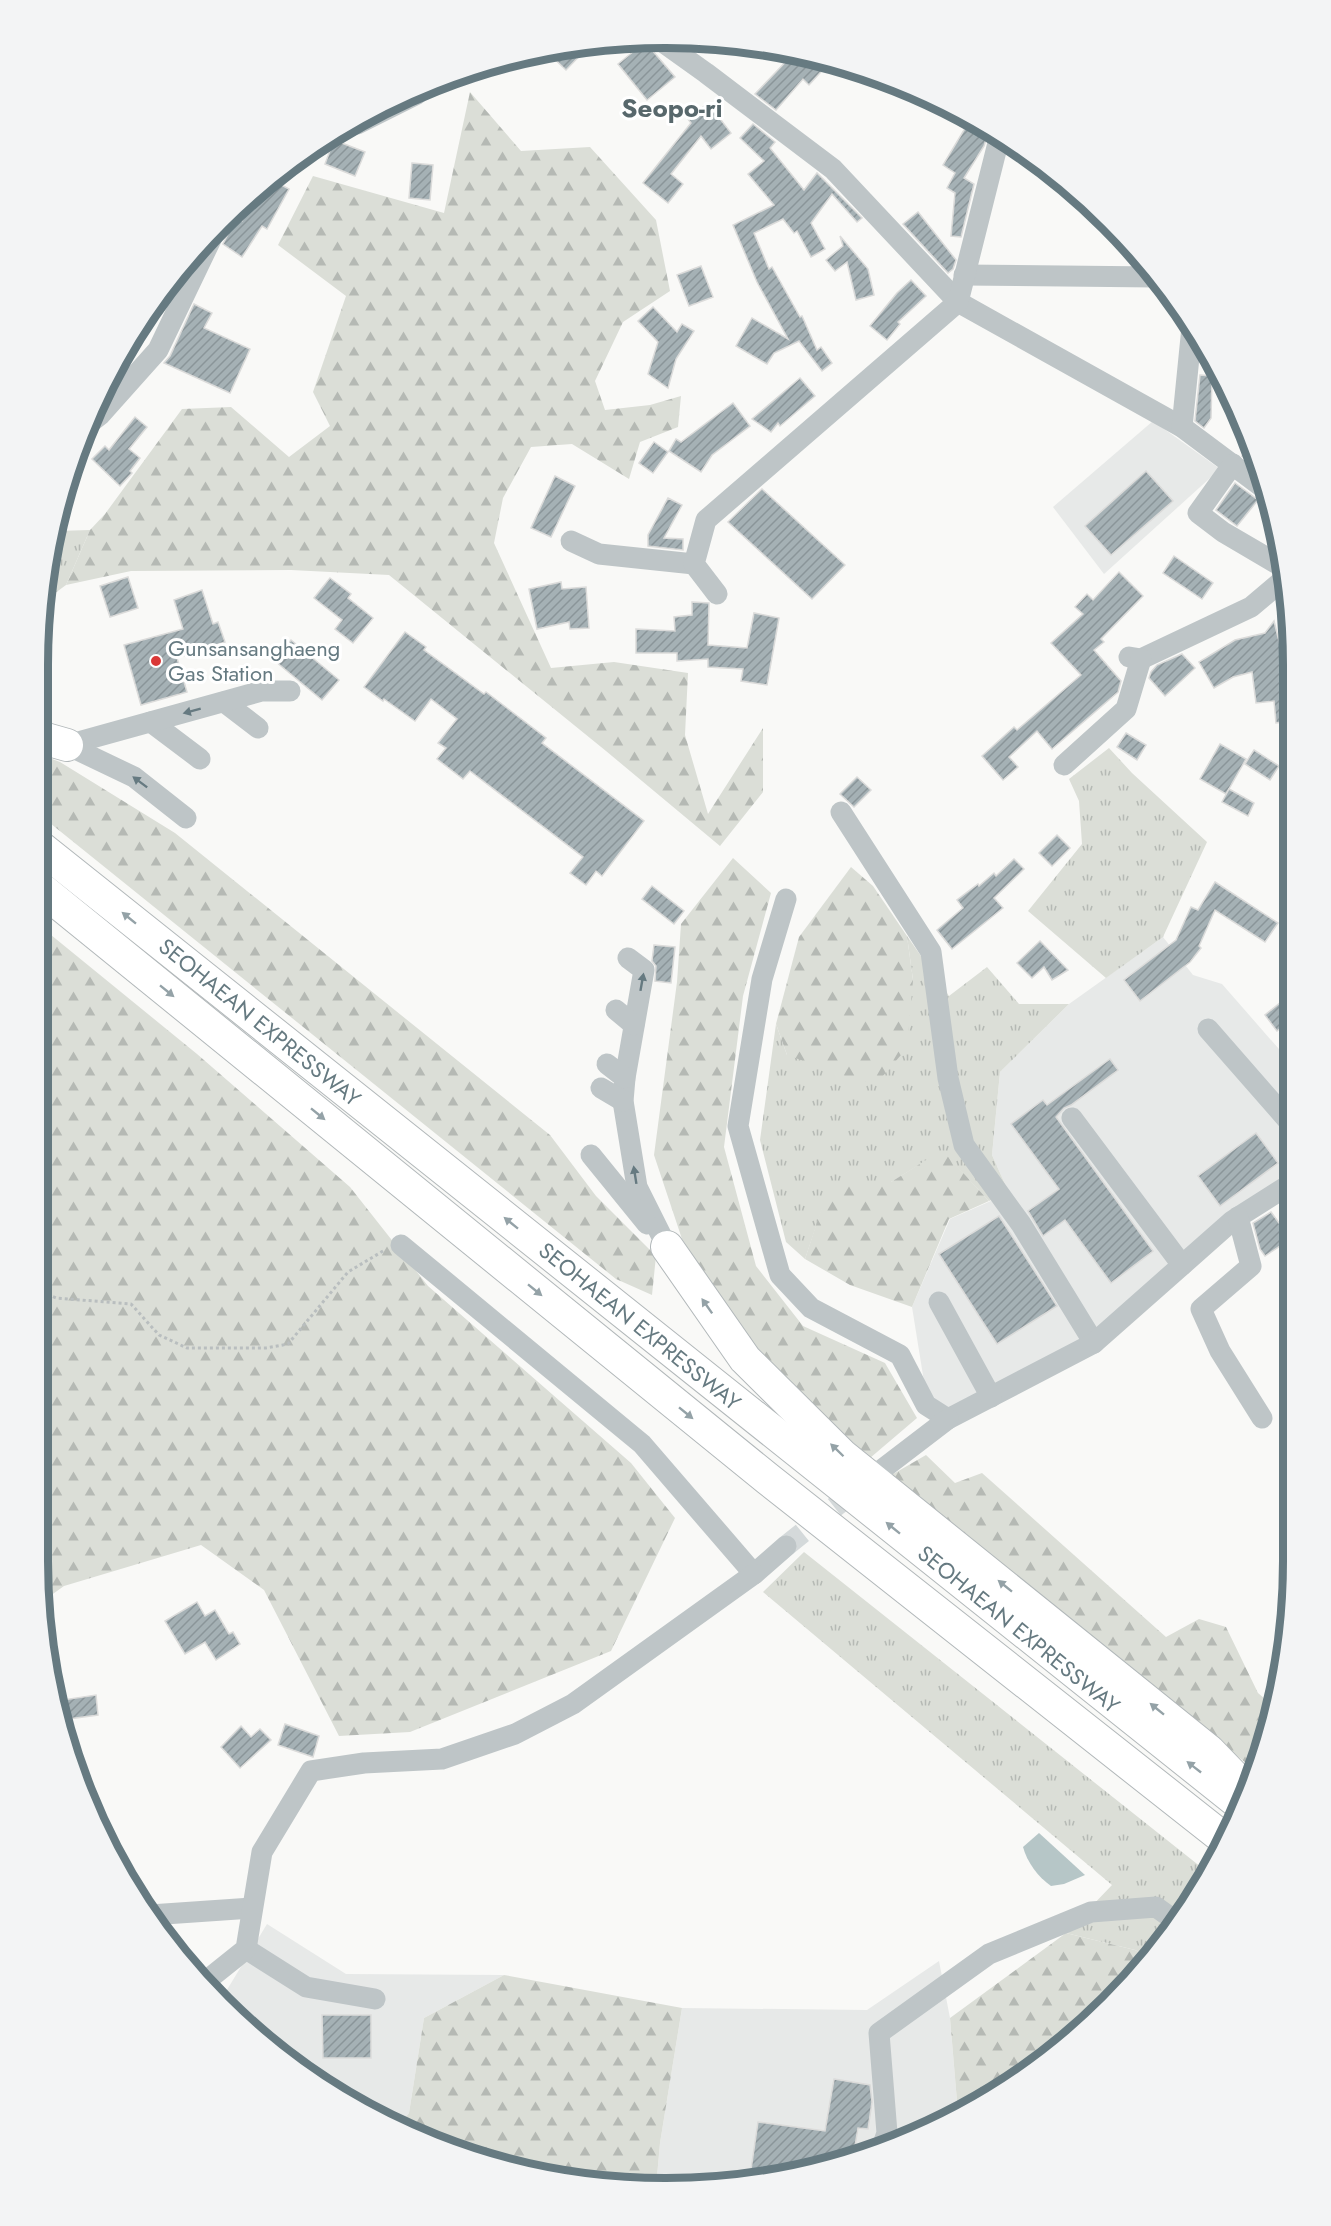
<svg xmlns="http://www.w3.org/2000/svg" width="1331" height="2226" font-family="Jost,sans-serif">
  <defs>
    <pattern id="grass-tufts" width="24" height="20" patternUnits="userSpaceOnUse" patternTransform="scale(1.5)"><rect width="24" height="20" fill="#dbded7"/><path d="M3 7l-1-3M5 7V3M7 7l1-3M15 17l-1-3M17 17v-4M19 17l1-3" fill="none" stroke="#b5b9b4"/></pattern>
    <pattern id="forest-firs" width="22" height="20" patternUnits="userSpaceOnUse" patternTransform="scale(1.5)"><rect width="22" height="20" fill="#dbded7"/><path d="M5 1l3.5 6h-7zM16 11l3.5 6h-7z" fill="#b5b9b4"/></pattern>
    <pattern id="building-hatch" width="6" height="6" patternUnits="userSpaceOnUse" patternTransform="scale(1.5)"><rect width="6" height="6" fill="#a5b1b5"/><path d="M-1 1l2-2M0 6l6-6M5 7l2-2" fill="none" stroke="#8a9599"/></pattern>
  </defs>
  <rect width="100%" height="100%" fill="#f9f9f7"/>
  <g fill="#e7e9e8">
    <polygon points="1153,421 1220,469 1104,574 1053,507"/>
    <polygon points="1163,937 1193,975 1222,984 1292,1064 1292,1178 1084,1341 948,1413 926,1394 912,1307 950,1219 1009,1193 992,1155 1000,1072 1069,1004"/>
    <polygon points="267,1924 346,1974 504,1975 424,2018 409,2113 397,2128 387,2124 283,2059 222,1998"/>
    <polygon points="939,1961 950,2018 958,2113 944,2124 867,2155 748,2183 656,2188 660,2143 682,2008 867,2010"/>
  </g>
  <g fill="url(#grass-tufts)">
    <polygon points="90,530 66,585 43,602 57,531"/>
    <polygon points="1109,748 1132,773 1207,842 1163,937 1106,978 1028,911 1082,844 1079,801 1069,779"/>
    <polygon points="907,936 949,996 987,967 1019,1004 1069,1004 1000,1072 992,1155 1009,1193 989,1201 942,1151 891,1182 831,1182 805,1259 786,1242 760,1140 776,1024 787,1055 913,980"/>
    <polygon points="804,1552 1206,1871 1187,1910 1148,1957 1135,1950 1066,1933 1112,1885 763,1592"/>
  </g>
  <g fill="url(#forest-firs)">
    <polygon points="470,92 521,151 590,147 656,220 670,291 623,322 595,381 605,410 650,405 681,396 678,427 640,442 629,479 572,444 531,447 503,498 494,543 551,668 614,662 688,673 685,735 708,814 763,728 763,792 720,846 606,751 389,575 291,570 131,571 66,585 90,530 105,514 182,409 231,407 289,457 330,426 313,392 346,296 278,245 313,176 444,213"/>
    <polygon points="39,754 60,762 175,833 550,1135 596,1196 656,1256 652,1295 616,1279 40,815"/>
    <polygon points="733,858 771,893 743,996 724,1147 756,1266 803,1326 885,1363 917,1418 870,1458 755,1353 682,1239 654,1155 677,982 681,924"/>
    <polygon points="851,867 873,886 907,936 913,980 907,1048 876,1084 845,1076 787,1055 776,1024 799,937"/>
    <polygon points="40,926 197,1054 350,1187 428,1286 631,1463 675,1518 611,1651 410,1732 339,1736 264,1590 201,1545 64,1586 43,1601"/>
    <polygon points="942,1150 989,1201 949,1219 912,1307 850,1285 805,1259 830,1182 891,1182"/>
    <polygon points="926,1455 955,1483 982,1473 1166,1637 1199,1619 1226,1627 1258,1693 1272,1705 1260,1763 1256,1771 888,1477"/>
    <polygon points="1066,1933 1135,1950 1148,1957 1110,2004 1048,2059 949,2120 958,2113 950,2018"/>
    <polygon points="504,1975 682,2008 660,2143 656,2188 543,2176 464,2155 397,2128 409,2113 424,2018"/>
  </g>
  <path fill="#b6c6c7" d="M1039,1833L1085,1875L1064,1884L1051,1886C1038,1877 1027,1862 1023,1847Z"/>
  <g fill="url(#building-hatch)" stroke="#dbdbda" stroke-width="1.5">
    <polygon points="645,42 675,77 647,100 618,64"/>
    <polygon points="590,45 566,70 544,49 561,48"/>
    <polygon points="795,52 830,62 809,85 803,79 776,110 755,94"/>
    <polygon points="708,103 731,133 711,149 701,136 671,174 683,184 668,203 643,183 691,123 688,119"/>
    <polygon points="970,120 989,130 984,146 964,178 974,184 961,237 951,236 955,193 947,188 955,173 943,165"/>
    <polygon points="753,124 775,142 770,148 804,190 817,173 862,218 857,222 832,194 811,223 825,249 811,257 797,231 794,233 783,219 754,233 769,269 772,267 800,317 802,316 817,350 821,347 832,363 822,371 799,341 774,353 767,364 736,346 752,318 788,339 757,282 733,225 774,205 748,174 764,161 740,138"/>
    <polygon points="334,140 365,152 355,176 325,164"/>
    <polygon points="412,163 433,165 430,200 409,198"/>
    <polygon points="272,180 289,189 267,229 262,226 242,257 223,244 228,234 228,226 235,216 242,221 260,190"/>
    <polygon points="918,212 956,260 953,269 948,273 903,224"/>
    <polygon points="840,236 868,269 874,295 856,300 847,262 835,271 826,260 843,246"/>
    <polygon points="701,266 713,297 689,306 677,275"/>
    <polygon points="911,280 926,296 898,322 900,324 887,340 870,326 897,293"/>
    <polygon points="194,304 212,313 204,328 250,349 230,393 164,363 170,356"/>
    <polygon points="653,307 677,332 682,324 694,331 676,359 668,388 648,374 658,342 638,321"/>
    <polygon points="1200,375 1212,376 1211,418 1204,428 1195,421"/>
    <polygon points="800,378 815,396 780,426 778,423 771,432 752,419"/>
    <polygon points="733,403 750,426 712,455 701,472 669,451 676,439 681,442"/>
    <polygon points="135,417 147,427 129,449 140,458 130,471 132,473 120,486 92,459 105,446 109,450"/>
    <polygon points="654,442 668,452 653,473 639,463"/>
    <polygon points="1251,444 1260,464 1262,471 1242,456"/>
    <polygon points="1146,471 1173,501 1111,555 1085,526"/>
    <polygon points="555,476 575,486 551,537 531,528"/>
    <polygon points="1235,483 1258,500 1237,526 1216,510"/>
    <polygon points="762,489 845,565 812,599 728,522"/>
    <polygon points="668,498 682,505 664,538 683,539 683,550 648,546 648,535"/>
    <polygon points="1174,556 1213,583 1202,599 1163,573"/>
    <polygon points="1119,572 1143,596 1101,639 1104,642 1094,650 1121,681 1118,692 1052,749 1037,731 1009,757 1018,767 1003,780 982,756 1014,727 1017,730 1081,675 1051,643 1083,614 1075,607 1087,594 1093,600"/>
    <polygon points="128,577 138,608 110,617 100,586"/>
    <polygon points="330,578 351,594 348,598 373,618 353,643 335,629 342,620 314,598"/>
    <polygon points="561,582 562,589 586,587 589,628 570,629 569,622 537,629 529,589"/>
    <polygon points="202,590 213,624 218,622 225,642 177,658 187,692 141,705 124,645 183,629 174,600"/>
    <polygon points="692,602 709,603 708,645 747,648 754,613 779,618 767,685 741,681 743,669 708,667 708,659 677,661 677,653 636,653 636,629 675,631 674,617 692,615"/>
    <polygon points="1274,621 1286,670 1292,669 1292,699 1290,699 1292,721 1276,723 1274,701 1256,703 1252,672 1233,677 1214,688 1199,662 1235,640 1265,633"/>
    <polygon points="405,632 426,647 424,650 484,694 486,692 546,738 542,743 644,821 602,876 596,871 586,885 570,873 583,857 470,771 463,779 437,759 446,748 438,743 457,719 431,699 415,721 384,699 383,701 364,687"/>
    <polygon points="291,640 339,680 322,700 275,661"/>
    <polygon points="1182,654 1195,668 1165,696 1149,678 1151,672 1157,665"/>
    <polygon points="1126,733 1146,745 1137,760 1117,747"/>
    <polygon points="1220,744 1246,759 1226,794 1200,779"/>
    <polygon points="1254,750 1279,766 1270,780 1245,764"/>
    <polygon points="857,777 871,790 854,807 840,794"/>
    <polygon points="1229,789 1254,803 1248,816 1222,802"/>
    <polygon points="1057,835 1070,848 1052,866 1039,853"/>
    <polygon points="1014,859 1024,869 994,898 1003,908 952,949 937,930 963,908 957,900 978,884 979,886 994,873 996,876"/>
    <polygon points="1215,882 1278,923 1265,942 1215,910 1199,946 1201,948 1190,962 1140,1001 1124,980 1176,940 1191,907 1198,910"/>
    <polygon points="652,886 684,911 674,924 642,899"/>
    <polygon points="1040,941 1068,970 1052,980 1044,967 1032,978 1017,963"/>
    <polygon points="654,945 675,947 671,983 655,981 656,966 652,961"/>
    <polygon points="1292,993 1292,1019 1277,1031 1265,1015"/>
    <polygon points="1110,1059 1118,1070 1071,1105 1064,1108 1056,1117 1153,1251 1111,1283 1065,1220 1043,1236 1028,1211 1059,1189 1011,1124 1043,1100 1047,1105"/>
    <polygon points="1256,1133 1278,1163 1220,1206 1198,1176"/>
    <polygon points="1271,1212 1279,1223 1292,1215 1292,1238 1265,1256 1260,1249 1253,1223"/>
    <polygon points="999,1216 1057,1306 997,1344 939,1254"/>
    <polygon points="197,1602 205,1616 215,1610 229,1634 233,1632 240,1644 216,1660 205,1642 185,1654 165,1621"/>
    <polygon points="96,1695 98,1715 61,1720 56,1701"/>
    <polygon points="285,1724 319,1736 313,1757 278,1745"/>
    <polygon points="241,1726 251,1737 260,1729 271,1740 240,1768 221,1747"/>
    <polygon points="322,2015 371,2015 371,2058 323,2058"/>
    <polygon points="834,2079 870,2085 872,2102 868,2129 858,2128 853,2158 749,2183 758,2122 825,2131"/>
  </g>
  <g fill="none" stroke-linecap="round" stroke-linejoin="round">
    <polyline stroke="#d4d9da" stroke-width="21" stroke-dasharray="21 10" stroke-linecap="butt" points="786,1546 861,1486"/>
    <g stroke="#b2b8ba" stroke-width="34">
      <g id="highway">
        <polyline points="39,737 67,745"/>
        <polyline points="40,847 1240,1804"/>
        <polyline points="40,888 768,1479 1223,1838"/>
        <polyline points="667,1247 745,1359 843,1456 1209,1751 1240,1783"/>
      </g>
    </g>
    <polyline stroke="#b9bebf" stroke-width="3" stroke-dasharray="3 3" stroke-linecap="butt" points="42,1292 56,1298 131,1304 159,1335 187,1348 266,1348 288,1344 348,1272 383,1251"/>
    <g stroke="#bec5c7" stroke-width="21">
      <polyline points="657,38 706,73 833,169 958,302 1182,427 1265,489"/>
      <polyline points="352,124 357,124 417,94"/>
      <polyline points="964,275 1156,277"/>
      <polyline points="91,422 100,415 158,350 216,229"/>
      <polyline points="1182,427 1192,327"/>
      <polyline points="1233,464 1198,513 1223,532 1281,566"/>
      <polyline points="571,541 599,554 694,564"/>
      <polyline points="717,594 694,564 706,520 958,302 1000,135"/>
      <polyline points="1129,657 1141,659 1251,607 1283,580"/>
      <polyline points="224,702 258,728"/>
      <polyline points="151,722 200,759"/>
      <polyline points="67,745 262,691 290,691"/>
      <polyline points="67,745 134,777 186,818"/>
      <polyline points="1064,765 1126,709 1141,659"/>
      <polyline points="841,812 931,952 948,1078 964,1145 1021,1224 1094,1343"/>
      <polyline points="786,899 762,979 738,1126 780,1275 811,1308 900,1355 926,1405 948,1419 1094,1343 1232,1221 1292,1183"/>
      <polyline points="628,958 644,970 625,1078 623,1101 637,1187 667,1247"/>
      <polyline points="616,1010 634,1025"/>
      <polyline points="1208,1029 1292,1125"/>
      <polyline points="607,1064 625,1078"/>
      <polyline points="601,1088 623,1101"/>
      <polyline points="1072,1118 1182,1265"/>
      <polyline points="591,1155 647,1224"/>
      <polyline points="1238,1217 1251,1266 1201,1309 1220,1351 1262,1418"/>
      <polyline points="401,1245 642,1444 754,1574 786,1546"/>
      <polyline points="939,1302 991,1397"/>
      <polyline points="880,1471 948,1419"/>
      <polyline points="150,1915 252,1908"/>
      <polyline points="246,1949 306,1987 375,1999"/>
      <polyline points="206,1981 246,1949 262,1852 311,1771 364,1763 442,1759 515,1734 573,1704 754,1574"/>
      <polyline points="881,2150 887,2133 879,2033 989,1954 1091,1912 1156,1907 1177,1922"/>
    </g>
    <use href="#highway" stroke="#fff" stroke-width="32"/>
  </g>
  <defs><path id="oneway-solid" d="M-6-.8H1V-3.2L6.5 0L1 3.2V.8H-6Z" transform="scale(1.5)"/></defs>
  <g fill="#667a81">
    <use href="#oneway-solid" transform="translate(192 711) rotate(165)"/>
    <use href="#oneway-solid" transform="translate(140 782) rotate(-143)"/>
    <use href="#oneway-solid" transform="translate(642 982) rotate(-80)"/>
    <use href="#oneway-solid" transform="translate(635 1175) rotate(-99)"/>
  </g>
  <g fill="#94a2a7">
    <use href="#oneway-solid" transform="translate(129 918) rotate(-141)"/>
    <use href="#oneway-solid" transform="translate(167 991) rotate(39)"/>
    <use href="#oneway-solid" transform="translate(318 1114) rotate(39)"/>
    <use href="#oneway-solid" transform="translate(511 1223) rotate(-141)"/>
    <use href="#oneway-solid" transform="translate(535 1290) rotate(39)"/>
    <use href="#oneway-solid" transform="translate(707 1306) rotate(-125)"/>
    <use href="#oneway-solid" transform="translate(686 1413) rotate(39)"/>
    <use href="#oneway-solid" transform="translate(837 1450) rotate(-136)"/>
    <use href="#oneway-solid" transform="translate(893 1528) rotate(-141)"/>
    <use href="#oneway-solid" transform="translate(1005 1586) rotate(-141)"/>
    <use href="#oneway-solid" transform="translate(1157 1709) rotate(-141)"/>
    <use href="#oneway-solid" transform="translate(1194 1767) rotate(-142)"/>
  </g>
  <circle fill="#da3837" stroke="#fff" stroke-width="2" cx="156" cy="661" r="6"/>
  <g text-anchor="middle" stroke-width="6" stroke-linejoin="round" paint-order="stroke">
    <g font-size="22" fill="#667a81" stroke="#fff" text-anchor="start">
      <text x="168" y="656">Gunsansanghaeng<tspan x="168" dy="25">Gas Station</tspan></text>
    </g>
    <g font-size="22" fill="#667a81" stroke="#fff">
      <text transform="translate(260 1022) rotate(39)" y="8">SEOHAEAN EXPRESSWAY</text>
      <text transform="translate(640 1326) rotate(39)" y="8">SEOHAEAN EXPRESSWAY</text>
      <text transform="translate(1019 1629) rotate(39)" y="8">SEOHAEAN EXPRESSWAY</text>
    </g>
    <g font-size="26" font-weight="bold" fill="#58686c" stroke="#fff">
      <text x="672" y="117">Seopo-ri</text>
    </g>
  </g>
  <path d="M0 0H1331V2226H0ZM665 48H666A617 617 0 0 1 1283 665V1561A617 617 0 0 1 666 2178H665A617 617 0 0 1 48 1561V665A617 617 0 0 1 665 48Z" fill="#f3f4f5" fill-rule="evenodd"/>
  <path fill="none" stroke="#667a81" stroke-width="8" d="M665 48H666A617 617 0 0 1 1283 665V1561A617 617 0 0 1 666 2178H665A617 617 0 0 1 48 1561V665A617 617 0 0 1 665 48Z"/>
</svg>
